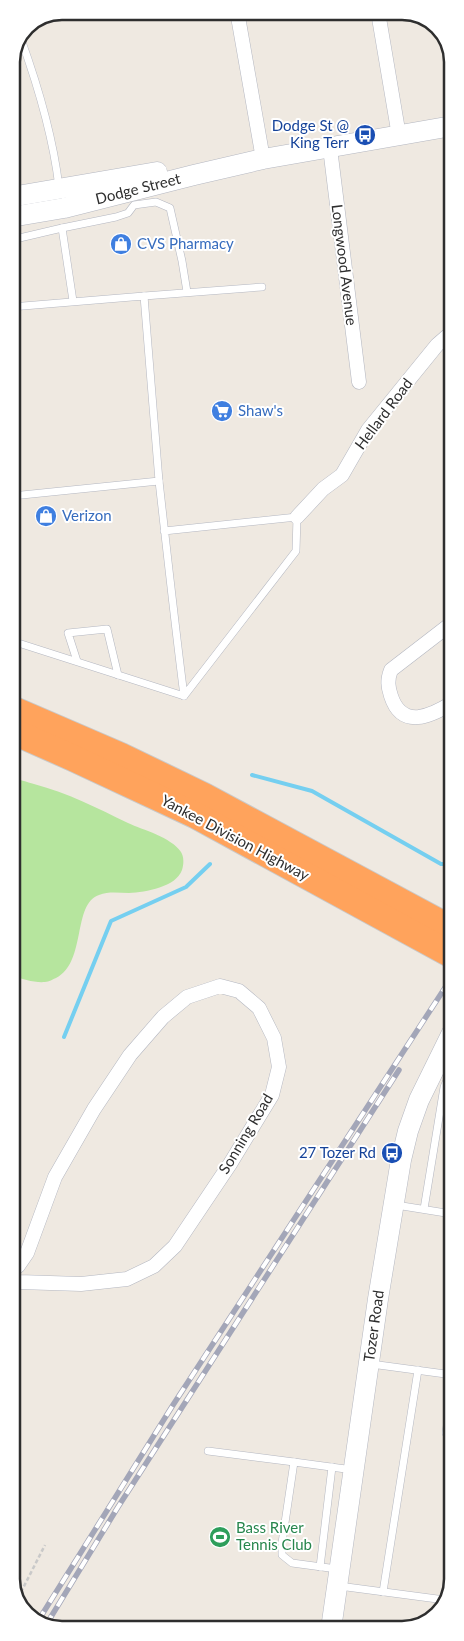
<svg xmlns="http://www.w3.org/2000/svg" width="464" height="1641" font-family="Lato,sans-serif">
  <rect width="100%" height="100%" fill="#efe9e1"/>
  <path fill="#b6e59e" d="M12,779C19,779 27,782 34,784C68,793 97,808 128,823C143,830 171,837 181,852C184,857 184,864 182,870C176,887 146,892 129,893C119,893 109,891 99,895C72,904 87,962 56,978C53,979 49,982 45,982C35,983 22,979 12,976Z"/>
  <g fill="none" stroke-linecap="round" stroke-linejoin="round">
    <g stroke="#75cff0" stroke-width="4">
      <polyline points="252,775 312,791 441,864 452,864"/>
      <polyline points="64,1037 111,921 186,887 210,864"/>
    </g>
    <g stroke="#b4b7c1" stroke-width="8">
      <g id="lane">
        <path d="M21,39C38,86 53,137 59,187"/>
        <polyline points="62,228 116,217 128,213 134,205 156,202 170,208 182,261 187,292"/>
        <polyline points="11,240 62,228 73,301"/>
        <polyline points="144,296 262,287"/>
        <polyline points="11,307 144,296 159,481 12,496"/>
        <path d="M159,481C167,553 175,625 184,696L296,551L297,517L164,531"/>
        <polyline points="12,641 184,696"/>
        <polyline points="77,661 68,633 107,629 118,675"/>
        <polyline points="396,1205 452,1214"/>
        <polyline points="424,1209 444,1087 448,1078 452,1076"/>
        <polyline points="447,1213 452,1177"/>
        <polyline points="371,1364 453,1375"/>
        <polyline points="446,1433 453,1379"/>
        <polyline points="208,1451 294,1462"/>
        <polyline points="320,1567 332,1467"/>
        <polyline points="337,1569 292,1563 282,1555 282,1543 294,1462 353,1470"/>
        <polyline points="339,1586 445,1600"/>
        <polyline points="383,1592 418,1370"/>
      </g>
    </g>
    <g stroke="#b4b7c1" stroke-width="15">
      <g id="street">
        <polyline points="237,11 263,159"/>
        <polyline points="378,12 399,136"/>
        <polyline points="330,148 359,382"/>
        <polyline points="297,517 323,489 342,475 368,430 437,345 452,332"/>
        <path d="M452,623L391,670C387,680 388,687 391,696C402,730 431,716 452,703"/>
        <polyline points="12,1269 18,1266 27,1253 55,1177 94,1109 130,1055 163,1017 187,997 220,986 239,991 259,1008 274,1038 279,1067 272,1095 230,1164 175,1246 154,1266 127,1279 81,1284 19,1282 12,1280"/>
      </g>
    </g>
    <g stroke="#b4b7c1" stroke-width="21">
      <g id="secondary">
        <polyline points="11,197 157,172"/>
        <polyline points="11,217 64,208 194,175 263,159 452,126"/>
        <polyline points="331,1629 378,1299 401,1160 408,1131 419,1100 452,1033"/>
      </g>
    </g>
    <g stroke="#c9c9c9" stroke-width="28">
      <g id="highway">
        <polyline points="12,709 121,756 204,796 452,929"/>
        <polyline points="12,731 73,758 195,815 452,955"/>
      </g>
    </g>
    <polyline stroke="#c9c9c9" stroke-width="2.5" stroke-dasharray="4 2.5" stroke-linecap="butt" points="18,1598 45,1545"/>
    <use href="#lane" stroke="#fff" stroke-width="7"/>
    <use href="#street" stroke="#fff" stroke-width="14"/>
    <use href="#secondary" stroke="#fff" stroke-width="20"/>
    <use href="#highway" stroke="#ffa35c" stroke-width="26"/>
    <g stroke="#a3a6b8" stroke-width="5.5">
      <g id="rail">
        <polyline points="38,1621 173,1405 452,977"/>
        <polyline points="46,1625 118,1507 399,1070"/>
      </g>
    </g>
    <use href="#rail" stroke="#fff" stroke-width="4" stroke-dasharray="11" stroke-linecap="butt"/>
  </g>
  <defs>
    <g id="bus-disc" transform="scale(1.125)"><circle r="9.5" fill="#1a4fb4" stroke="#fff"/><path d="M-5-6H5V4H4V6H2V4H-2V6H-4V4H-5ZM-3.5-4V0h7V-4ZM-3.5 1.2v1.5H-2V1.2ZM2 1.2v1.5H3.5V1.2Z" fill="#fff"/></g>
    <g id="shop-disc" transform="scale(1.125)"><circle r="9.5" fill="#3f7fe0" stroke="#fff"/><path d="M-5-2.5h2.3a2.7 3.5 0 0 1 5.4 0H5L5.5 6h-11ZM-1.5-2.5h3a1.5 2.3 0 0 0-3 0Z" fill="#fff"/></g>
    <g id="supermarket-disc" transform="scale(1.125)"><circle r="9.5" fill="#3f7fe0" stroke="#fff"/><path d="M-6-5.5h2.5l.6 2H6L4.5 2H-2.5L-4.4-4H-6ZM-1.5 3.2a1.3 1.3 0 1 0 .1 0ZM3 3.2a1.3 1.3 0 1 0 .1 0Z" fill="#fff"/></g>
    <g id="stadium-disc" transform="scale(1.125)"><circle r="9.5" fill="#2e9e5b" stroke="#fff"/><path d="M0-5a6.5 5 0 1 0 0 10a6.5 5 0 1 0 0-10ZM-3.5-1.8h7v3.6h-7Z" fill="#fff"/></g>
  </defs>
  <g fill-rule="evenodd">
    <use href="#bus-disc" x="365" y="135"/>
    <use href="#shop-disc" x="121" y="244"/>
    <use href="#supermarket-disc" x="222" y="411"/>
    <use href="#shop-disc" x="46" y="516"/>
    <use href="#bus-disc" x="392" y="1153"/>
    <use href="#stadium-disc" x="220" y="1537"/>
  </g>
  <g text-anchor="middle" stroke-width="4" stroke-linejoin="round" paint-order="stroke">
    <g font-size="15" fill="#164399" stroke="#fff" text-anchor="end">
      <text x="349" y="131">Dodge St @<tspan x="349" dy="17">King Terr</tspan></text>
      <text x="376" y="1158">27 Tozer Rd</text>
    </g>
    <g font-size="15" fill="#2e2e2e" stroke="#fff">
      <text transform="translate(138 189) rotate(-14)" y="5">Dodge Street</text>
      <text transform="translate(344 265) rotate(83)" y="5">Longwood Avenue</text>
      <text transform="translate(384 414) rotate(-53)" y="5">Hellard Road</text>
      <text transform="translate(235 838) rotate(28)" y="5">Yankee Division Highway</text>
      <text transform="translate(246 1134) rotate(-59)" y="5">Sonning Road</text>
      <text transform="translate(374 1326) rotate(-82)" y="5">Tozer Road</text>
    </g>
    <g font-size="15" fill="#366cbe" stroke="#fff" text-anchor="start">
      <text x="137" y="249">CVS Pharmacy</text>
      <text x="238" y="416">Shaw's</text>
      <text x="62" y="521">Verizon</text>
    </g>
    <g font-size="15" fill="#27864d" stroke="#fff" text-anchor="start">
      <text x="236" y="1533">Bass River<tspan x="236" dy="17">Tennis Club</tspan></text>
    </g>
  </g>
  <path d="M0 0H464V1641H0ZM62 20H402A42 42 0 0 1 444 62V1579A42 42 0 0 1 402 1621H62A42 42 0 0 1 20 1579V62A42 42 0 0 1 62 20Z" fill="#fff" fill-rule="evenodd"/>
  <path fill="none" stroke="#2e2e2e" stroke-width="2.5" d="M62 20H402A42 42 0 0 1 444 62V1579A42 42 0 0 1 402 1621H62A42 42 0 0 1 20 1579V62A42 42 0 0 1 62 20Z"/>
</svg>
